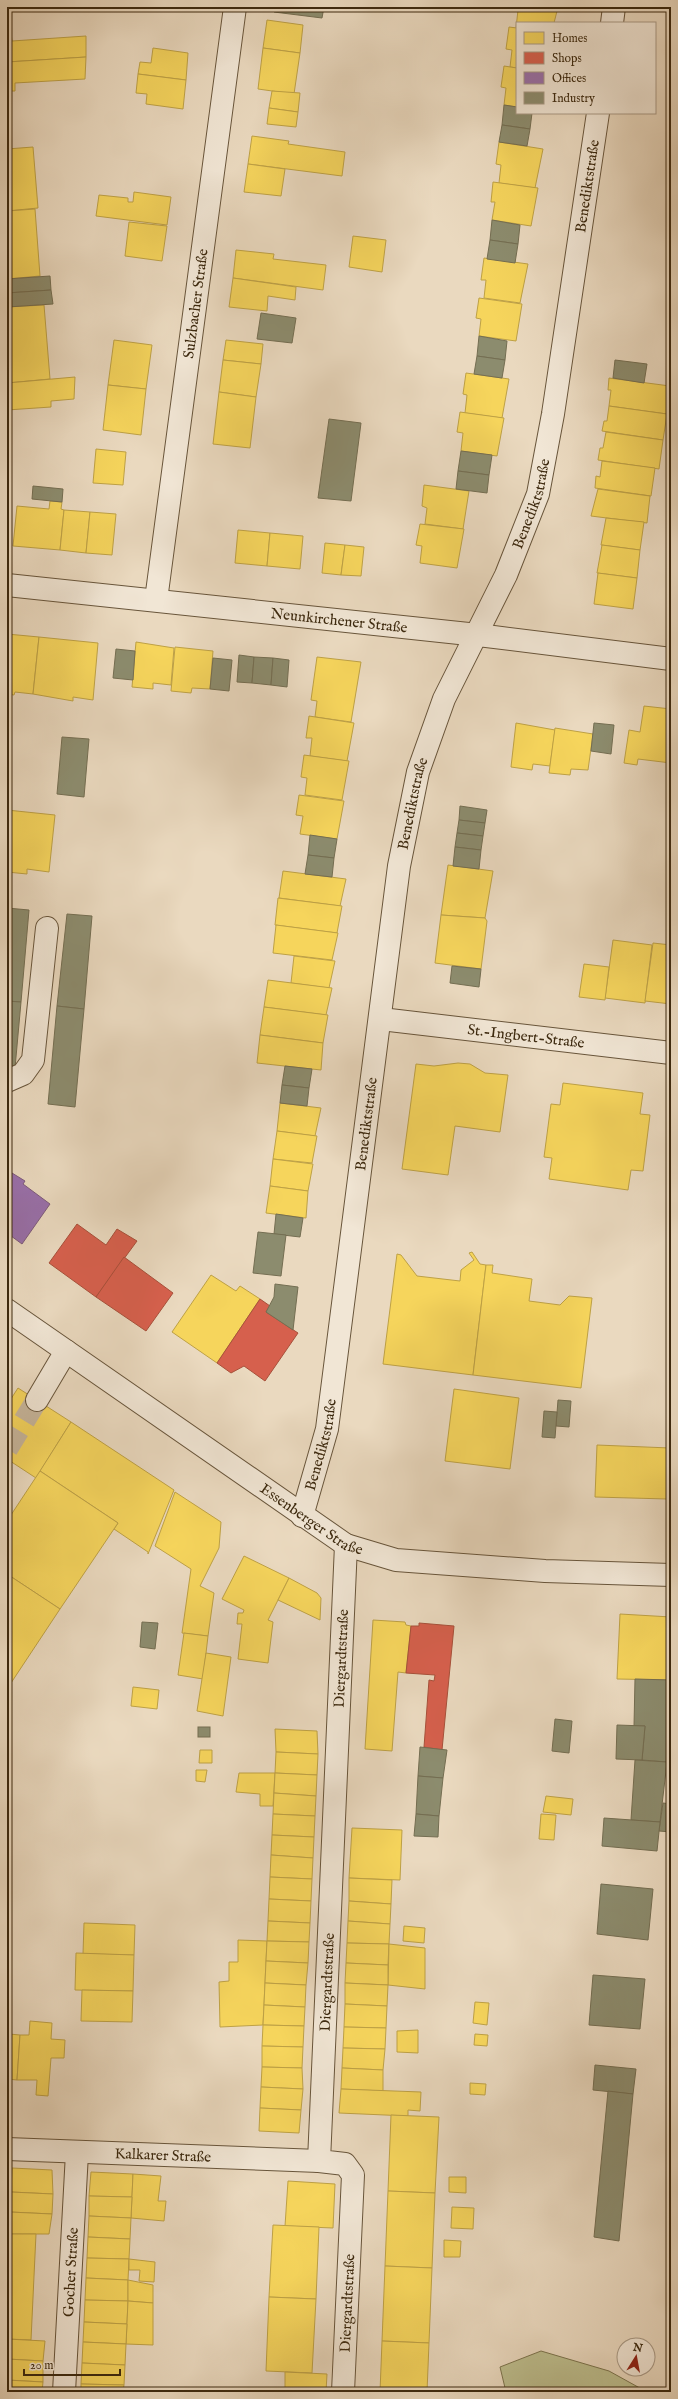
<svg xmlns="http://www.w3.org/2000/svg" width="678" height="2399" font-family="'IM FELL English',serif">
  <rect width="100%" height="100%" fill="#ead9bf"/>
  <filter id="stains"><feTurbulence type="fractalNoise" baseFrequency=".005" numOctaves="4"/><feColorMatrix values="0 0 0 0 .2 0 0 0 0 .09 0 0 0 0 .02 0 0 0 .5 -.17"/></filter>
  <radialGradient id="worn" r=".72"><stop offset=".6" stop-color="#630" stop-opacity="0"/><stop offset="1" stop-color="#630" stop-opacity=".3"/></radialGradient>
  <polygon fill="#bdbe8e" stroke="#7c744e" points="541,2351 609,2371 647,2392 506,2392 500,2367"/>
  <g fill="#f6d55c" stroke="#bea145">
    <polygon points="512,7 558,7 554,23 517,23 517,28 516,28 518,10 511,9"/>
    <polygon points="267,20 303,25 300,53 263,48"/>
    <polygon points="509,27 517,28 517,68 510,67 512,50 506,49"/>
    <polygon points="11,33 12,41 86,36 86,57 7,62 7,34"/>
    <polygon points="153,48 188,53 186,80 138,74 140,62 151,63"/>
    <polygon points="263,48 300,53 294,94 258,89"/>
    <polygon points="86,57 85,79 15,83 15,91 7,91 7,62"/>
    <polygon points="504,66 517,68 517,107 504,105 506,88 501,87"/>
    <polygon points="138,74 186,80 183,109 146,104 147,94 136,93"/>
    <polygon points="272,91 300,93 298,112 269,108"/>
    <polygon points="269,108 298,112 296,127 267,124"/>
    <polygon points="252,136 289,141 288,144 345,152 342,176 248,164"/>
    <polygon points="499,142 543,149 535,188 499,183 501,165 496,164"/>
    <polygon points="33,147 38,208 7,211 7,149"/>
    <polygon points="248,164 285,169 281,196 244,192"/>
    <polygon points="493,182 538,188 531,226 492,220 495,202 491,202"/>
    <polygon points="134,192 171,197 167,225 96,216 99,195 128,198 128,202 133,202"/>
    <polygon points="35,209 40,276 7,279 7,211"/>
    <polygon points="129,222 167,226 162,261 125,256"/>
    <polygon points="353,236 386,240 382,272 349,267"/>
    <polygon points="236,250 274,254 273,259 326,265 323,290 233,278"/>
    <polygon points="484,258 528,264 520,303 484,298 486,280 481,280"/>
    <polygon points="233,278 296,287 295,300 268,296 267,311 229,307"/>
    <polygon points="479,298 522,304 516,341 479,336 481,319 476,318"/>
    <polygon points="44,305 50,379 7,383 7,307"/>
    <polygon points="114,340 152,345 146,389 108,385"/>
    <polygon points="226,340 263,344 261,364 223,360"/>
    <polygon points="223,360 261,364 256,397 219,392"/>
    <polygon points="466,373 509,379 502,418 465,413 467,395 463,394"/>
    <polygon points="75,377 74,399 51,401 51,407 7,410 7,383"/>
    <polygon points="609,378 670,386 667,414 609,406 611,390 608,390"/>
    <polygon points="108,385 146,389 141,435 103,430"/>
    <polygon points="219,392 256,397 250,448 213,444"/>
    <polygon points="609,406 667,414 663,440 602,431 604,421 607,421"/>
    <polygon points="460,412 504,418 497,456 461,451 463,433 457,432"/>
    <polygon points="606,432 663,440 659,469 598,460 600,448 603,448"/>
    <polygon points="96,449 126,452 123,485 93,483"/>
    <polygon points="602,461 655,468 651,496 595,488 596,476 600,477"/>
    <polygon points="424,485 469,491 463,529 425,524 427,508 422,506"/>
    <polygon points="598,489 650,496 647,523 591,516"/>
    <polygon points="50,501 62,502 61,509 64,510 60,550 13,546 17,506 49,509"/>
    <polygon points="64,510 90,512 86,553 60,550"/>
    <polygon points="90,512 116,514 112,555 86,553"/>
    <polygon points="606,518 644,522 640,550 601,545"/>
    <polygon points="420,524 464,529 457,568 420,563 422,546 416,545"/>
    <polygon points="238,530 270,533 267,566 235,563"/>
    <polygon points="270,533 303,536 300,569 267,566"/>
    <polygon points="325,543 345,545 341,575 322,573"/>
    <polygon points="345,545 364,547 361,576 341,575"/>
    <polygon points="602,545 640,550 637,578 597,573"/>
    <polygon points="598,573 637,578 633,609 594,604"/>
    <polygon points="7,634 39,637 33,694 15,692 14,695 7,694"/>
    <polygon points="39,637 98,643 93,700 73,697 73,701 33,694"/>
    <polygon points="136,642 174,648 171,685 153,683 153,689 132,687"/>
    <polygon points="175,647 213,651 210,689 192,688 191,693 171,691"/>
    <polygon points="317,657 361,662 351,722 315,717 317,701 311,700"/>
    <polygon points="644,706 671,709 671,763 638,759 637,765 624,763 629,730 640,732"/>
    <polygon points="309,716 354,723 347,761 310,756 312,738 306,738"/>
    <polygon points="516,723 555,730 550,766 533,764 532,770 511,767"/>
    <polygon points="555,728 593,734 588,770 571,769 570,775 549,773"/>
    <polygon points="304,755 349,761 342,800 305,795 307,778 301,777"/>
    <polygon points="299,795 344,801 337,839 300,834 303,816 296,815"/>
    <polygon points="7,810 55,815 49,872 27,869 27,874 7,872"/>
    <polygon points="448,865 493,871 485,918 441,915"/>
    <polygon points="283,871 346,879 340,906 279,898"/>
    <polygon points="278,898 342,906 337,933 275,925"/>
    <polygon points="441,915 485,918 487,921 481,969 435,963"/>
    <polygon points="276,925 338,933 332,960 273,953"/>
    <polygon points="613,940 652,945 645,1003 605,998"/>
    <polygon points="653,943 671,945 671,1004 645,1001"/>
    <polygon points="294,956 335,961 329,988 291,983"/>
    <polygon points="584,964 609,967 605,1000 579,997"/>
    <polygon points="268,980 332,988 326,1015 264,1007"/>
    <polygon points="264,1007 328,1015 323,1043 260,1035"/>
    <polygon points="260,1035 323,1043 321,1070 257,1063"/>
    <polygon points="458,1063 470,1064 485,1073 508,1075 500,1132 455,1126 448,1175 402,1169 416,1064 434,1066"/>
    <polygon points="563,1083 643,1093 640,1114 650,1115 643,1171 631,1170 628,1190 549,1179 552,1158 544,1157 551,1104 560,1105"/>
    <polygon points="280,1103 321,1108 315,1136 277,1131"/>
    <polygon points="277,1131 317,1136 312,1163 273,1159"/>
    <polygon points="273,1159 313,1164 308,1191 270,1186"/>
    <polygon points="270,1186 308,1191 306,1218 266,1213"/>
    <polygon points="472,1252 480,1264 486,1265 473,1375 383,1364 397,1254 401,1255 417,1276 460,1281 461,1270 474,1260 469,1253"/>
    <polygon points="486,1265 493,1265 492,1273 532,1279 529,1301 560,1305 569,1296 592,1298 581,1388 473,1375"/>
    <polygon points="211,1275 236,1291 240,1286 260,1299 217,1363 172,1332"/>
    <polygon points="18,1388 71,1422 36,1478 7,1459 7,1405"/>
    <polygon points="454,1389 519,1398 510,1469 445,1461"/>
    <polygon points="7,1393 12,1396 7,1405"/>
    <polygon points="71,1422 174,1490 148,1554 148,1552 114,1529 118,1523 40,1471"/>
    <polygon points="597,1445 670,1448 667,1499 595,1497"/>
    <polygon points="670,1448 671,1448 671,1499 667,1499"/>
    <polygon points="40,1471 118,1523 60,1609 7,1574 7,1521"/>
    <polygon points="175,1492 221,1522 219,1548 200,1586 214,1593 208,1636 182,1633 191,1569 155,1546"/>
    <polygon points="244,1556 289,1578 268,1620 273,1622 268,1663 238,1659 242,1624 237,1624 238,1613 243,1613 244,1610 222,1599"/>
    <polygon points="7,1574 60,1609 7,1689"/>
    <polygon points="289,1578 317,1593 321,1598 320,1620 278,1600"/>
    <polygon points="620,1614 671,1617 671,1680 617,1679"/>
    <polygon points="373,1620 405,1622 406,1625 411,1626 406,1673 398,1672 392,1751 365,1749"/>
    <polygon points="184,1633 208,1636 203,1679 178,1675"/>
    <polygon points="206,1653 231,1657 223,1716 197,1711"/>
    <polygon points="133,1687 159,1690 157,1709 131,1706"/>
    <polygon points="275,1729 317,1731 318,1754 276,1752"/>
    <polygon points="200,1750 212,1750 212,1763 199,1763"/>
    <polygon points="276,1752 318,1754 317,1775 275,1773"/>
    <polygon points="196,1770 207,1770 205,1782 196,1781"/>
    <polygon points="239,1773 275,1773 273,1806 260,1806 260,1794 236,1792"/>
    <polygon points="275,1773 317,1775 316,1796 274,1793"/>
    <polygon points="274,1793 316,1796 315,1816 273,1814"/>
    <polygon points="546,1796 573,1799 571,1815 543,1812"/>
    <polygon points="273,1814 315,1816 314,1837 272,1835"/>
    <polygon points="541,1814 556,1815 554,1840 539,1839"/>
    <polygon points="352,1828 402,1830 400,1880 349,1878"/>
    <polygon points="272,1835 314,1837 313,1858 271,1855"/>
    <polygon points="271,1855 313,1858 312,1879 270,1877"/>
    <polygon points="270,1877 312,1879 311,1901 269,1899"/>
    <polygon points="349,1878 392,1880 391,1904 349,1901"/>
    <polygon points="269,1899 311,1901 310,1923 268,1921"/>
    <polygon points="349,1901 391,1904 390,1924 348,1921"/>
    <polygon points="268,1921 310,1923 309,1942 267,1941"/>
    <polygon points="348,1921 390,1924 389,1944 347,1943"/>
    <polygon points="84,1923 135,1925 134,1955 83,1954"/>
    <polygon points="404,1926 425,1928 424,1943 403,1941"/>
    <polygon points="238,1940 267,1941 263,2025 220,2027 219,1982 229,1981 229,1962 238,1962"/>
    <polygon points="267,1941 309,1942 308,1963 266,1961"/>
    <polygon points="347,1943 389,1944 388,1965 346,1963"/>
    <polygon points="389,1944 425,1948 425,1989 388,1985"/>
    <polygon points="76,1953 134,1955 133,1991 75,1990"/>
    <polygon points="266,1961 308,1963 306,1985 265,1983"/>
    <polygon points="346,1963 388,1965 388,1985 345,1983"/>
    <polygon points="265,1983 306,1985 305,2007 264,2005"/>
    <polygon points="345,1983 388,1985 387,2006 345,2004"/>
    <polygon points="82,1990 133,1991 132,2022 81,2021"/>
    <polygon points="475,2002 489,2003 487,2025 473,2023"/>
    <polygon points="345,2004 387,2006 386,2028 344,2027"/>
    <polygon points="264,2005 305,2007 304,2026 263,2025"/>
    <polygon points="7,2020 10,2020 9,2034 20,2035 17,2080 7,2079"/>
    <polygon points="30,2021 52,2023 51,2039 65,2040 64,2058 51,2058 48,2096 36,2095 37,2080 17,2080 20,2035 29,2035"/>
    <polygon points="263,2025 304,2026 303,2047 262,2046"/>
    <polygon points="344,2027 386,2028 385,2049 343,2048"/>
    <polygon points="418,2030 418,2053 397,2052 397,2031"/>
    <polygon points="475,2034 488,2035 487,2046 474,2045"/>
    <polygon points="262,2046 303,2047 302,2068 262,2067"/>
    <polygon points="343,2048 385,2049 383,2070 342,2068"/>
    <polygon points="262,2067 302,2068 303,2089 261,2087"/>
    <polygon points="342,2068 383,2070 383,2091 341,2089"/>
    <polygon points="470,2083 486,2084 485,2095 470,2094"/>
    <polygon points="261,2087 303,2089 301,2110 260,2108"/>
    <polygon points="341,2089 421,2092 420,2111 408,2110 408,2116 339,2113"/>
    <polygon points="260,2108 301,2110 299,2133 259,2131"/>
    <polygon points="391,2115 439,2117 435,2193 388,2191"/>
    <polygon points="12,2168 52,2170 53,2194 11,2192"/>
    <polygon points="91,2172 133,2174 132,2197 89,2196"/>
    <polygon points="133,2174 161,2176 158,2201 166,2201 164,2221 131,2218"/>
    <polygon points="449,2177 466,2177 466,2193 449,2192"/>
    <polygon points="288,2181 335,2184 333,2228 285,2226"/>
    <polygon points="388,2191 435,2193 432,2268 385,2266"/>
    <polygon points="11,2192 53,2194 52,2214 10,2212"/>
    <polygon points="89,2196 132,2197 131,2218 89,2216"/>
    <polygon points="452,2207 474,2208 473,2229 451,2228"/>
    <polygon points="10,2212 52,2214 49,2234 9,2234"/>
    <polygon points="89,2216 131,2218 130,2239 88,2237"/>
    <polygon points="273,2225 319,2227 316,2299 269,2297"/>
    <polygon points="7,2234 36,2234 31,2340 7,2339"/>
    <polygon points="88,2237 130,2239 129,2259 87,2258"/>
    <polygon points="444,2240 461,2241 460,2257 444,2257"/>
    <polygon points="87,2258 129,2259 128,2280 86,2278"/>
    <polygon points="129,2259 155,2262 154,2282 139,2281 140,2270 129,2270"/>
    <polygon points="385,2266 432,2268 429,2343 382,2341"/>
    <polygon points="86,2278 128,2280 128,2301 85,2300"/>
    <polygon points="128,2280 153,2285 153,2303 128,2301"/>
    <polygon points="269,2297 316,2299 312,2373 266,2371"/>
    <polygon points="85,2300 128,2301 127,2324 84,2322"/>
    <polygon points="128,2301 153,2303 153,2345 126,2344"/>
    <polygon points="84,2322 127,2324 126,2344 83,2342"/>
    <polygon points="7,2339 45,2341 43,2361 7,2359"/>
    <polygon points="382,2341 429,2343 427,2392 380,2392"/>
    <polygon points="83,2342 126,2344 125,2365 82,2363"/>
    <polygon points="7,2359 43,2361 43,2382 7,2380"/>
    <polygon points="82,2363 125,2365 124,2385 81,2384"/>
    <polygon points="285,2372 327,2374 326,2392 285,2392"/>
    <polygon points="7,2380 43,2382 42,2392 7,2392"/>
    <polygon points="81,2384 124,2385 123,2392 81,2392"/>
    <polygon points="183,2389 198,2390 198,2392 183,2392"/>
  </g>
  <g fill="#d6604d" stroke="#a8503a">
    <polygon points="77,1224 106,1245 117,1229 137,1241 96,1297 49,1263"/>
    <polygon points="124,1257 173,1293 146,1331 96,1297"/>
    <polygon points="260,1299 270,1306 266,1312 298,1333 265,1381 244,1366 231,1373 217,1363"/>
    <polygon points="419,1623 454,1626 442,1750 424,1747 429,1680 434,1681 435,1675 406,1673 411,1626 419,1626"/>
  </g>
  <polygon fill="#9970ab" stroke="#7d5b7c" points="12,1173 25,1181 23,1184 50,1204 22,1244 7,1233 7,1174 10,1176"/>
  <g fill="#8c8c6e" stroke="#746e52">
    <polygon points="275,7 324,7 322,18 274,12"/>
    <polygon points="504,105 517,107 517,113 532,113 530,129 502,125"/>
    <polygon points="502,125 530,129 527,146 499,142"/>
    <polygon points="492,220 520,225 518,244 490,240"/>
    <polygon points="490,240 518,244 515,263 487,259"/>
    <polygon points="50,276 51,290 7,293 7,279"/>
    <polygon points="51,290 53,304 7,307 7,293"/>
    <polygon points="261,313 296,318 292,343 257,339"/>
    <polygon points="479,336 507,341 505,360 477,356"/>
    <polygon points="477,356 505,360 502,378 474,374"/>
    <polygon points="615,360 647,364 644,383 613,378"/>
    <polygon points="329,419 361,423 351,501 318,498"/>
    <polygon points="461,451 492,455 489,475 458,471"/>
    <polygon points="458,471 489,475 487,493 456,489"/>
    <polygon points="33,486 63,489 62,502 32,499"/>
    <polygon points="116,649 135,651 133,680 113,678"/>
    <polygon points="239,655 254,657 252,683 237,682"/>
    <polygon points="254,657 273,658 271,685 252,683"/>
    <polygon points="213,658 232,660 229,691 210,689"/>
    <polygon points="273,658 289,660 287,687 271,685"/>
    <polygon points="594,723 614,725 611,754 591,751"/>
    <polygon points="62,737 89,739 84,797 57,794"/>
    <polygon points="460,806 487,810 485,823 459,820"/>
    <polygon points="459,820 485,823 483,836 457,833"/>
    <polygon points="457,833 483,836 481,850 455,847"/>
    <polygon points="310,835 337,839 334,858 308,855"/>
    <polygon points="455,847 481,850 479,869 453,866"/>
    <polygon points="308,855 334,858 332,877 305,874"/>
    <polygon points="7,908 29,910 21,1002 7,1001"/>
    <polygon points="67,914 92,916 84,1009 57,1006"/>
    <polygon points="452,966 481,969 479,987 450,983"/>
    <polygon points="7,1001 21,1002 15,1068 7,1067"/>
    <polygon points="57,1006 84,1009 75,1107 48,1104"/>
    <polygon points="285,1066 312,1069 309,1088 282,1085"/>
    <polygon points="282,1085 309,1088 307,1106 280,1103"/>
    <polygon points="276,1214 303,1218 300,1237 274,1234"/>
    <polygon points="258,1232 286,1235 281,1276 253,1273"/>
    <polygon points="275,1284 298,1287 293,1330 266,1312 274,1297"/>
    <polygon points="558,1400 571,1401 569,1427 556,1426"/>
    <polygon points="544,1411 557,1412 555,1438 542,1437"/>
    <polygon points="142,1622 158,1623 155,1649 140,1647"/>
    <polygon points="635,1679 671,1680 667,1762 642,1760 645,1726 634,1726"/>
    <polygon points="555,1719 572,1721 569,1753 552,1751"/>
    <polygon points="617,1725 645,1726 642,1760 616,1759"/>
    <rect x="198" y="1727" width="12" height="10"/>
    <polygon points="669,1737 671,1737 671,1765 667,1765"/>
    <polygon points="420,1747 447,1750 443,1778 418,1776"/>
    <polygon points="635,1760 667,1762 660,1822 631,1820"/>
    <polygon points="418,1776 443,1778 439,1816 416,1814"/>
    <polygon points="663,1803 671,1804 671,1832 659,1831"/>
    <polygon points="416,1814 439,1816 438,1837 414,1836"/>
    <polygon points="604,1818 660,1822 657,1851 602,1846"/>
    <polygon points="601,1884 653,1889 648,1940 597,1934"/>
    <polygon points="593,1975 645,1979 640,2029 589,2025"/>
    <polygon points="595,2065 636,2069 633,2094 593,2090"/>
    <polygon points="608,2091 633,2094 619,2241 594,2237"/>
  </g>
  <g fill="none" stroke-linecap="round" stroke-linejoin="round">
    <polyline stroke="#c7b69c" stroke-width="22" stroke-dasharray="22 11" stroke-linecap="butt" points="7,1449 37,1400"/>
    <g stroke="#68553b" stroke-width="24">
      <g id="minor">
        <polyline points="612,23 614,7"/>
        <path id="s1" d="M7,585L478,635L671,659"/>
        <path id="s2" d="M156,600L235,7"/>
        <path id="s3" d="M381,1019L671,1053"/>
        <polyline points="7,1081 23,1074 33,1060 47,928"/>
        <path id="s4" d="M7,1310L346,1545L396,1560L545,1571L671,1575"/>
        <polyline points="37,1400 66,1351"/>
        <path id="s5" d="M302,1516L327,1429L399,866L418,772L444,699L506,575L538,494L553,414L598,113"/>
        <path id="s6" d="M7,2149L319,2161"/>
        <path id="s7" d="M64,2392L77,2153"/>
        <path id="s8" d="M343,2392L353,2175L345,2164L319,2161L346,1545"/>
      </g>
    </g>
    <use href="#minor" stroke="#f1e6d5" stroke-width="22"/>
  </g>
  <g text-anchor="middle" stroke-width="4" stroke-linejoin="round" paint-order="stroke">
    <g font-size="15" fill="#3c290f" stroke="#f1e6d5">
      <text dy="5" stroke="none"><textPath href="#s5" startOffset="1369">Benediktstraße</textPath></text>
      <text dy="5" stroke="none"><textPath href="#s2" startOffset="299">Sulzbacher Straße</textPath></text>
      <text dy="5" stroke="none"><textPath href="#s5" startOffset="1046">Benediktstraße</textPath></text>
      <text dy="5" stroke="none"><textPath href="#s1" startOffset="334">Neunkirchener Straße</textPath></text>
      <text dy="5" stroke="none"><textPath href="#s5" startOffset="722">Benediktstraße</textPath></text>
      <text dy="5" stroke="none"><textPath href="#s3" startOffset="146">St.-Ingbert-Straße</textPath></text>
      <text dy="5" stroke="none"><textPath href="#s5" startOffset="398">Benediktstraße</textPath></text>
      <text dy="5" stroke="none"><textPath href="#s5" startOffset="74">Benediktstraße</textPath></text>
      <text dy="5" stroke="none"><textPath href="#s4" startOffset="370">Essenberger Straße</textPath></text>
      <text dy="5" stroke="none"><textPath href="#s8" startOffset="760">Diergardtstraße</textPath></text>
      <text dy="5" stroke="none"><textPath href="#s8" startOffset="436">Diergardtstraße</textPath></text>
      <text dy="5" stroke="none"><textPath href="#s6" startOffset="156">Kalkarer Straße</textPath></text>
      <text dy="5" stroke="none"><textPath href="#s7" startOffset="120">Gocher Straße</textPath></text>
      <text dy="5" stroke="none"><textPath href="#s8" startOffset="89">Diergardtstraße</textPath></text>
    </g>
  </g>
  <rect width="678" height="2399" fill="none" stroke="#ead9bf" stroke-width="24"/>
  <rect x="8" y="8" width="662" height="2383" fill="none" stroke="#3c290f" stroke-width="2"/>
  <rect x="12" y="12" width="654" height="2375" fill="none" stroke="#3c290f"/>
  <rect x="516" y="22" width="140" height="92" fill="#f1e6d5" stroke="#a99a86"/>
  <rect x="524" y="32" width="20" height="12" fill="#f6d55c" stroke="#a99a86"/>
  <text x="552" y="42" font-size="12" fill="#3c290f">Homes</text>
  <rect x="524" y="52" width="20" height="12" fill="#d6604d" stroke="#a99a86"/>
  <text x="552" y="62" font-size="12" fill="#3c290f">Shops</text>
  <rect x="524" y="72" width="20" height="12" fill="#9970ab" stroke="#a99a86"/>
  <text x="552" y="82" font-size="12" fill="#3c290f">Offices</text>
  <rect x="524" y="92" width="20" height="12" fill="#8c8c6e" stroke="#a99a86"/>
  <text x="552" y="102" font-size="12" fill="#3c290f">Industry</text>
  <g transform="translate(636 2357) rotate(11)"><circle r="19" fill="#f1e6d5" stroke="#a99a86"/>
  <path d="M0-3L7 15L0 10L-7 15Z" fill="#8f2418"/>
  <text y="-6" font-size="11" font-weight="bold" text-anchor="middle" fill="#3c290f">N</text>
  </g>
  <path d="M24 2369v6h96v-6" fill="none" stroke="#3c290f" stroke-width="2"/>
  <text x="30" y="2369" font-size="12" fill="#3c290f" stroke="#f1e6d5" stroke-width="3" paint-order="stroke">20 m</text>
  <rect width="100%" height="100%" filter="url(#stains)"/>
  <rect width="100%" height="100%" fill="url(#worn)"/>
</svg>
